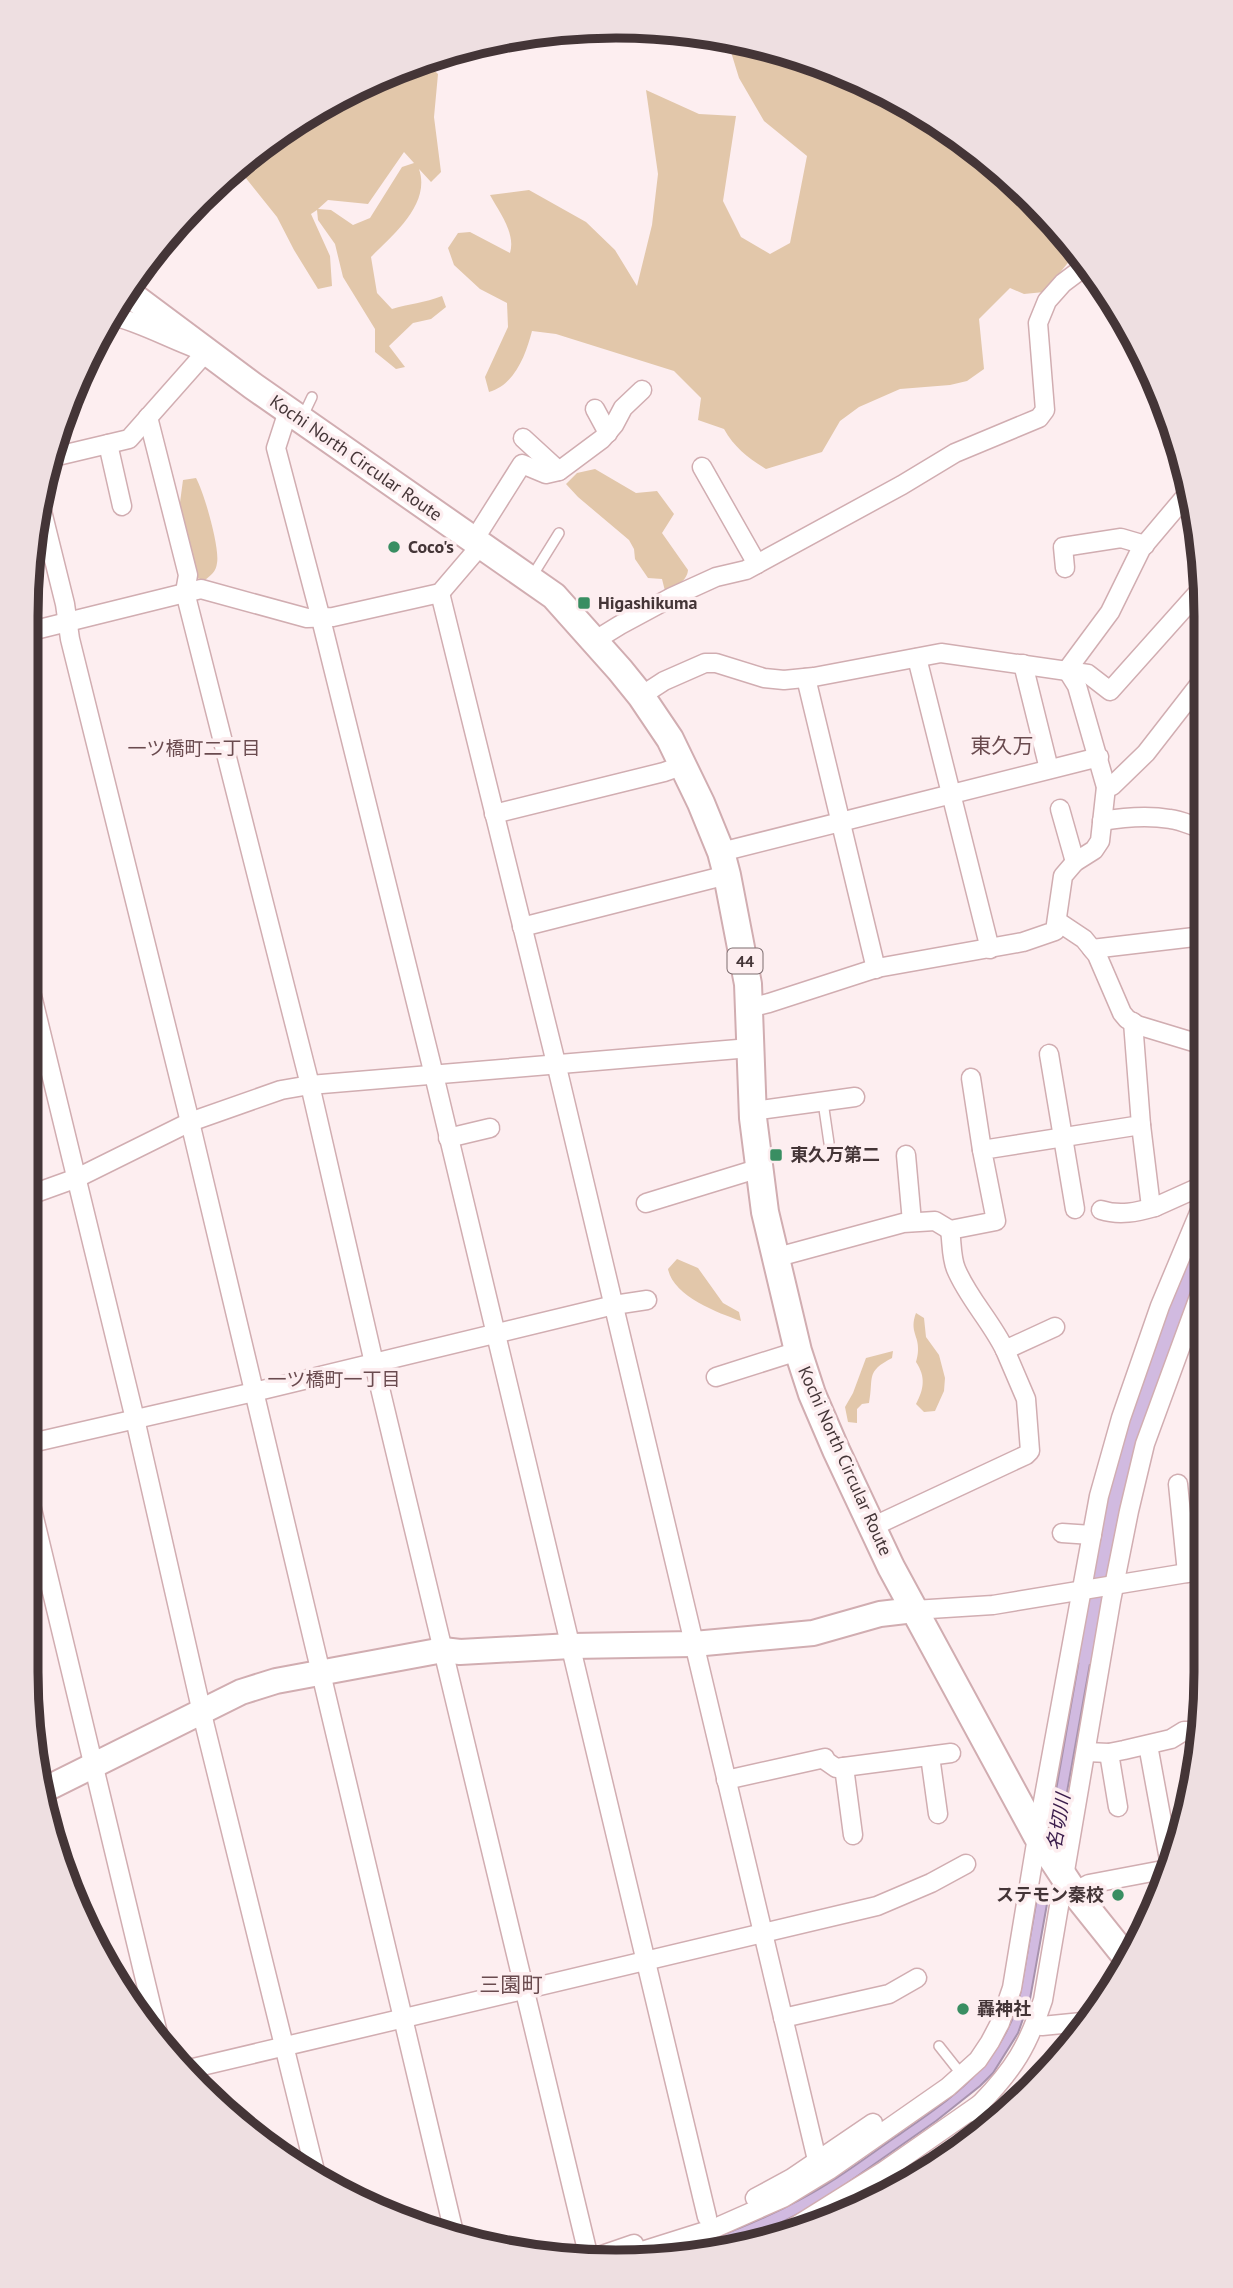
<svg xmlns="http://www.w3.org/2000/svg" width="1233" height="2288" font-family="'PT Sans','Noto Sans JP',sans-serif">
  <rect width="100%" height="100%" fill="#fdeef0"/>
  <g fill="#e2c7aa" fill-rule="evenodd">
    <path d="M727,39L806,57L911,105L1006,173L1076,253L1044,292L1024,294L1010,288L979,319L984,369L967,381L950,385L900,389L859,407L840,421L822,452L766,469C748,458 734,447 724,429L698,420L701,398L674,371L556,334L532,331C526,354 515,385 489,392L485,377L508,327L507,303L480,289L454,265L448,248L458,233L470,232L510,253C516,233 499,212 490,195L529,190L586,222L615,250L637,286L652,225L658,174L646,90L699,114L736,116L723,201L741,237L770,254L790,243L807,156L764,121L739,78Z"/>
    <path d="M424,61L438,74L434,117L441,172L431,182L419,169C431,204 393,235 371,257L377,293L392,309C408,304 425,303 442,296L446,307L431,319L413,323L389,346L405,367L396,369L375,352V329L343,277L335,244L318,220L317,210L311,214L330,256L332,286L318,289L294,250L277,217L237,167L257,148L355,87ZM404,152L414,163L402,167L370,218L353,225L331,210L318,209L328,200L368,204Z"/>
    <path d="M595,469L636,493L657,491L674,514L662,533L688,570C687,582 674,587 665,591L662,579L648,578L635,559L634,549L629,540L578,497L566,484L577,473Z"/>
    <path d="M196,478C204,492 220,548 217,563C216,572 211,575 205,580L196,578L190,562L179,510L183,480Z"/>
    <path d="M677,1259L698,1268L723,1303L739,1312L741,1321C718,1313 673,1296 668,1269Z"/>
    <path d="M916,1313L924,1318L926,1337L939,1355L945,1378L944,1391L935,1411L924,1412L916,1404C924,1389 926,1377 916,1362C917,1358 918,1354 918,1350C919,1336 909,1331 916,1313Z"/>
    <path d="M893,1351L892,1358C865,1372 874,1377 869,1403L862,1404L857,1409V1423L848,1422L845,1407L853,1393L866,1358Z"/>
  </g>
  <path fill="#d1bae0" stroke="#a792ad" stroke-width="2" d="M1101,1602L1030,1999L1018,2033L993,2073L980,2086L936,2121L816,2205L748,2239L650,2260C701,2244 752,2226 799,2200C834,2182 865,2158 897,2136C951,2099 1000,2066 1019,2000L1089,1603Z"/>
  <polygon fill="#fdeef0" points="1050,1805 1066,1818 1052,1906 1035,1891"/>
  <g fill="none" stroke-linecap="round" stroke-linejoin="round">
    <polyline stroke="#a792ad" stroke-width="6" points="56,1850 60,1866"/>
    <polyline stroke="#d1bae0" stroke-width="35" points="1087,1647 1115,1497 1131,1430 1204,1238"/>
    <g stroke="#d1adb1" stroke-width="12">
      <g id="lane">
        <polyline points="302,418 312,397"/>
        <polyline points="531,578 559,533"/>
        <polyline points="823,1102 829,1143"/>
        <polyline points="1187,1328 1204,1327"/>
        <polyline points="939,2046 962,2075"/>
      </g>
    </g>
    <g stroke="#d1adb1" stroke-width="21">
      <g id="street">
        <polyline points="595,409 608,433"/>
        <polyline points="288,411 276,448 321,619 434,1075 707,2217"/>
        <polyline points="148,417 188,575 185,592 310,1085 374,1363 588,2254"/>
        <polyline points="523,438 559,471"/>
        <polyline points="1173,442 1180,446"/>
        <polyline points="108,444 122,506"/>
        <path d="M49,458L129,439L206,352C173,341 143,323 110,315"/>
        <polyline points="702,467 757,564"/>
        <polyline points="40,503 65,604 70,639 190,1122 455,2237"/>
        <polyline points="474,540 522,464 546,474 559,471 602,439 614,425 623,408 642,390"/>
        <polyline points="1065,568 1063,547 1121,538 1145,545"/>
        <polyline points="440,593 556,1063 817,2160"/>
        <polyline points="27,632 201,589 307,618 333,617 440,593 481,545"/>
        <polyline points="594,641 620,625 672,597 716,577 746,570 902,485 955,453 1039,418 1045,410 1038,323 1047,301 1063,283 1087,265"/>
        <polyline points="917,658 990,949"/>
        <polyline points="1023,664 1049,769"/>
        <polyline points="1067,670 1110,612 1141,549 1190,491"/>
        <polyline points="806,678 876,969"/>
        <polyline points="641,696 664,681 705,663 716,663 764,678 784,680 814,677 941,653 1088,674 1110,691 1202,588"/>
        <polyline points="1106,787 1112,786 1146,753 1202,681"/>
        <polyline points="1060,809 1075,862"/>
        <polyline points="494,814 664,772 684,765"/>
        <path d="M1102,821C1125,817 1147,815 1170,819C1181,820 1192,826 1203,829"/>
        <polyline points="721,852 1099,757"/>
        <polyline points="1057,921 1084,939 1097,955 1122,1013 1127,1019 1137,1025 1203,1045"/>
        <polyline points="522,927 727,875"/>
        <polyline points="1092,949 1203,936"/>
        <polyline points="27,975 135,1419 205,1726 316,2175"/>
        <polyline points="749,1008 769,1003 877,968 1023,942 1055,931 1063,876 1075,862 1094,850 1100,841 1106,787 1077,686 1067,670"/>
        <polyline points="1049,1054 1075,1209"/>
        <polyline points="971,1078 982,1150"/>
        <polyline points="753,1111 855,1097"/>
        <polyline points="1141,1125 1150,1199 1155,1207 1204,1185"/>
        <polyline points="448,1138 490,1128"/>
        <polyline points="906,1155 912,1222"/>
        <polyline points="27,1196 77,1178 190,1122 281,1090 310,1085 750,1048"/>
        <polyline points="646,1203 760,1168"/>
        <path d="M1101,1210C1120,1216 1137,1212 1155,1207"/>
        <path d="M950,1230C952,1242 951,1257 956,1269C968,1298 991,1321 1005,1350L1055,1327"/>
        <polyline points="774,1258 903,1223 935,1221 950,1230 996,1221 982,1150 1141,1125 1133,1022"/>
        <polyline points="716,1377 798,1351"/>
        <polyline points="27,1444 254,1392 614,1305 647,1300"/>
        <polyline points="26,1484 160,2042"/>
        <polyline points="1178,1484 1187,1573"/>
        <polyline points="872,1527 1026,1455 1030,1451 1026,1399 1005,1350"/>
        <polyline points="1062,1533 1092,1535"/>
        <polyline points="914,1610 993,1605 1205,1570"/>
        <polyline points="1148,1745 1170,1865"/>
        <polyline points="1086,1752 1109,1753 1124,1750 1171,1739 1184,1731 1202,1731"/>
        <polyline points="1109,1753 1118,1807"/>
        <polyline points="930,1756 938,1814"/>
        <polyline points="844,1767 951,1753"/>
        <polyline points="726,1780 825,1758 826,1761 836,1768 844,1767 853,1835"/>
        <polyline points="1074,1892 1089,1884 1168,1869"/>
        <polyline points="783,2018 889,1994 917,1978"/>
        <polyline points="1035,2024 1042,2026 1082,2022"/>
        <polyline points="189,2069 877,1906 931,1883 966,1864"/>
        <path d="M981,2131L980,2104C1014,2069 1028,2046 1043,2000L1111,1601L1129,1511L1145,1444L1204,1283"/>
        <polyline points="755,2198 792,2178 873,2123"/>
        <polyline points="793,2228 884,2171 980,2104"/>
        <polyline points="602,2255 634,2244"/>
        <polyline points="623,2257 715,2228 783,2198 829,2170 948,2087 978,2060 990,2042 1000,2023 1012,1988 1042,1807 1099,1496 1121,1418 1160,1306 1204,1201"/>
      </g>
    </g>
    <g stroke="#d1adb1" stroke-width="28">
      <polyline id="secondary" points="46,1789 241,1692 276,1681 443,1650 460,1652 571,1646 694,1644 813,1633 880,1614 914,1610"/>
    </g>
    <g stroke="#d1adb1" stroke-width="30">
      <polyline id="primary" points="127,292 253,386 554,596 620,670 641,696 670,739 701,803 721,852 727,875 748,984 753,1118 765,1212 798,1351 812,1394 836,1450 891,1567 1037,1836 1074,1892 1130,1962"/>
    </g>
    <use href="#lane" stroke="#fff" stroke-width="9"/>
    <use href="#street" stroke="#fff" stroke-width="18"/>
    <use href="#secondary" stroke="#fff" stroke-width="24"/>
    <use href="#primary" stroke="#fff" stroke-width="26"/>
  </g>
  <g fill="#398e62" stroke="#fdeef0" stroke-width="2.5">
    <circle cx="394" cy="547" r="7"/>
    <rect x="577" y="596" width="14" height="14" rx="3.5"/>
    <rect x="769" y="1148" width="14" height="14" rx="3.5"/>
    <circle cx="1118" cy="1895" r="7"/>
    <circle cx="963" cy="2009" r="7"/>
  </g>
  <g text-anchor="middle" stroke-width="7" stroke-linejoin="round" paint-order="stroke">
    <rect fill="#fdeef0" stroke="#7c6c6e" stroke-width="2" x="727.5" y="948.5" width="35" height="25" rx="5"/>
    <g font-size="16" font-weight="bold" fill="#443537">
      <text x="745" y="967">44</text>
    </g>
    <g font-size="18" fill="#443537" stroke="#fdeef0">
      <text transform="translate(356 458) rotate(35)" y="6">Kochi North Circular Route</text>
      <text transform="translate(845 1461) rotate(66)" y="6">Kochi North Circular Route</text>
    </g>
    <g font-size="18" font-weight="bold" fill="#443537" stroke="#fdeef0" text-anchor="start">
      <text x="408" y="553">Coco's</text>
      <text x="598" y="609">Higashikuma</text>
      <text x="790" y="1161">東久万第二</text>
      <text x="1104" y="1901" text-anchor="end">ステモン秦校</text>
      <text x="977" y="2015">轟神社</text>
    </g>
    <g font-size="19" fill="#6a4b4f" stroke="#fdeef0">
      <text x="194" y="755">一ツ橋町二丁目</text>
      <text x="334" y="1386">一ツ橋町一丁目</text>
    </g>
    <g font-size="19" font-style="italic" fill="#3a1c4b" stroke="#fdeef0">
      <text transform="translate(1058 1822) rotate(-80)" y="7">名切川</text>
    </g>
    <g font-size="21" fill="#6a4b4f" stroke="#fdeef0">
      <text x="1002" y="753">東久万</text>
      <text x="511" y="1992">三園町</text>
    </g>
  </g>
  <path d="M0 0H1233V2288H0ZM616 38H616A578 578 0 0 1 1194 616V1672A578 578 0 0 1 616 2250H616A578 578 0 0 1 38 1672V616A578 578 0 0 1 616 38Z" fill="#eedfe1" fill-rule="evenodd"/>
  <path fill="none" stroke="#443537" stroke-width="9" d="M616 38H616A578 578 0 0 1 1194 616V1672A578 578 0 0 1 616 2250H616A578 578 0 0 1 38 1672V616A578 578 0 0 1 616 38Z"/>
</svg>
